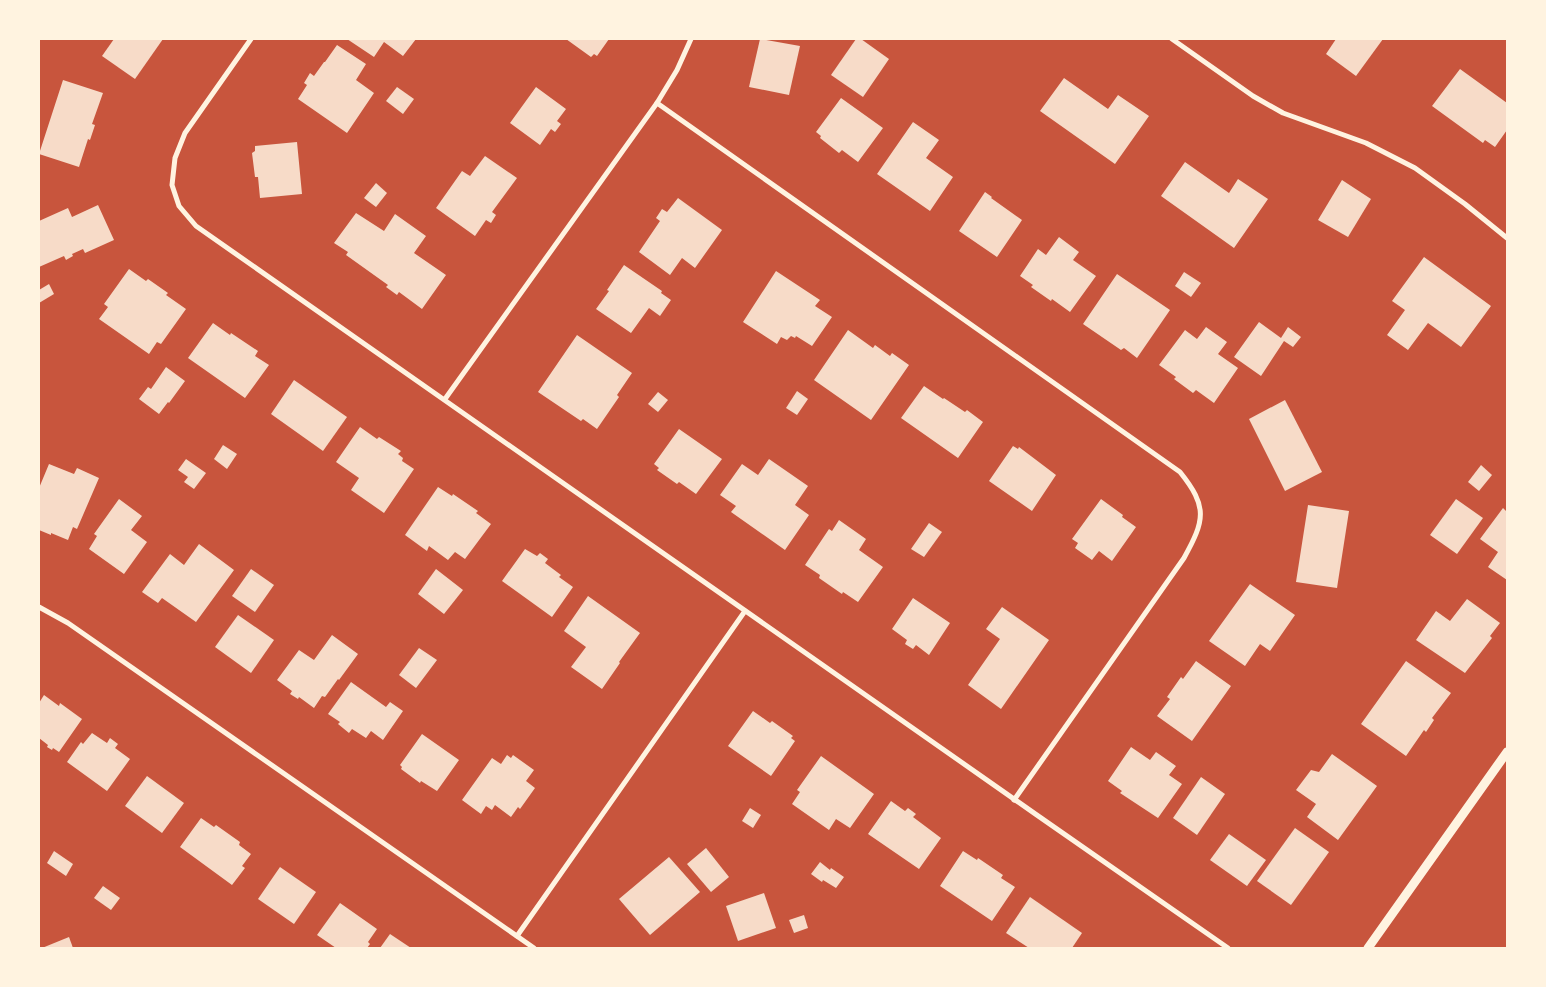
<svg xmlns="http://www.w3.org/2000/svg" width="1546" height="987" font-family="'DejaVu Sans',sans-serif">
  <rect width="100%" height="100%" fill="#c8553d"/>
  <g fill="#f7dbc8">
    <polygon points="114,39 163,39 135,79 102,56"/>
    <polygon points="347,39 416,39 403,56 384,42 374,57"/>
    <polygon points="566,39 609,39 597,56 594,54 591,57"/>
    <polygon points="760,39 800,46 789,95 749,87"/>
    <polygon points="856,39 861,39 889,59 863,97 831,75"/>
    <polygon points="1336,39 1383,39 1356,76 1326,54"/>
    <polygon points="337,45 366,64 356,80 374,93 347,133 298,99 307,85 304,83 310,73 314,76 324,62 325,62"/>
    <polygon points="1460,69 1507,103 1507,130 1495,147 1485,140 1483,143 1432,106"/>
    <polygon points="1064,78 1108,109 1118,95 1149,116 1115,164 1040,111"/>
    <polygon points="63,80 103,93 92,124 95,125 90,140 88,139 79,167 39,154"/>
    <polygon points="397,87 414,99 403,114 386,101"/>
    <polygon points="536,87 566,109 557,121 561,124 555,132 551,129 540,145 510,123"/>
    <polygon points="841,98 883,128 858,162 842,150 839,153 820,138 821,136 816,132"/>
    <polygon points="913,122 939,140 926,158 953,177 930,211 877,174"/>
    <polygon points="297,142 302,194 260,198 258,177 255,177 252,153 255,151 255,146"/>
    <polygon points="485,156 517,178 492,212 496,215 491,223 486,220 475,236 436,208 462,171 470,176"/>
    <polygon points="1185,162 1229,193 1238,179 1268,199 1234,248 1161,196"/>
    <polygon points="1342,180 1371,199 1348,237 1318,220"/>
    <polygon points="376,183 387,193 376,207 364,198"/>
    <polygon points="985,192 992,197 991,198 1022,220 997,257 959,231"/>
    <polygon points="678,198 722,230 695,268 682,258 670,275 639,252 660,221 656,218 662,209 667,212"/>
    <polygon points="98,205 114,240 85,253 83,249 72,254 73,256 66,260 64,256 39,267 39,221 68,208 72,217"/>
    <polygon points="356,213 384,231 395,214 426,236 414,253 446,275 422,309 399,292 397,295 386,287 388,285 346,255 348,252 334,243"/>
    <polygon points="1059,237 1079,252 1073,260 1096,276 1070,312 1052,299 1051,301 1031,287 1033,285 1020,276 1038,249 1046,255"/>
    <polygon points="1424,257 1491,306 1461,347 1428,323 1408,350 1387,335 1405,310 1392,301"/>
    <polygon points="624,265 662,291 661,293 671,300 660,316 649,308 631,333 596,309 609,291 607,290"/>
    <polygon points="129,269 146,281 148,279 168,293 166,295 186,309 161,344 157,342 149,354 99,319 108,307 104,304"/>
    <polygon points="776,271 820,300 815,306 832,317 812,346 796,336 795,338 791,336 787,340 781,337 777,344 743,322"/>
    <polygon points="1184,272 1201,283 1191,297 1175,286"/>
    <polygon points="1117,274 1170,310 1137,358 1124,348 1121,350 1083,324"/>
    <polygon points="49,284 54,294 39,303 39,290"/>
    <polygon points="1259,322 1281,338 1288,327 1301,337 1293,347 1284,341 1261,376 1234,357"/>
    <polygon points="213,323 230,335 231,333 258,351 255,356 269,365 245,398 188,358"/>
    <polygon points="1206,327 1227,342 1218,354 1238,368 1214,403 1196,390 1193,393 1174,379 1176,377 1159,365 1185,330 1197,339"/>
    <polygon points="848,330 873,348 875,345 890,356 892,353 909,365 871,420 814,380"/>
    <polygon points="577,335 632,373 617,395 619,397 597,429 583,419 581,421 538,392"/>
    <polygon points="166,367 185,381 169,403 168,402 159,414 139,399 148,387 151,389"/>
    <polygon points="294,380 347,417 323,451 271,414"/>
    <polygon points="924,386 943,399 944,398 965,412 967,410 983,422 958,458 901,418"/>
    <polygon points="797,391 808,399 797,415 786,408"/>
    <polygon points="658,392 668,400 658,412 648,404"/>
    <polygon points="1285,400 1322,472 1285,491 1249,419"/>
    <polygon points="360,427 377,439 379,437 401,451 398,454 403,458 402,461 414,469 384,513 351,490 359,478 336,462"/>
    <polygon points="679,429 722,459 696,494 679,482 677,484 657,470 659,468 654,464"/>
    <polygon points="223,445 237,454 227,469 214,459"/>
    <polygon points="1013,446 1018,449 1019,447 1056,475 1032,511 989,481"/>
    <polygon points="186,459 206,473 194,489 184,482 188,477 178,470"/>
    <polygon points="769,459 808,486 795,505 809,515 785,550 731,512 736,506 720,495 742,464 758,475"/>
    <polygon points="49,464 74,474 77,468 99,478 77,529 73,527 68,540 51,533 51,535 39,530 39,488"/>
    <polygon points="1481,465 1492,475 1479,491 1468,482"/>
    <polygon points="438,487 452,496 453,494 478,511 476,513 491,524 465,559 455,552 448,560 429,546 427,551 405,535"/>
    <polygon points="119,499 142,516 131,530 147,542 124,574 89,549 97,536 94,534"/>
    <polygon points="1101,499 1123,515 1122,517 1136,527 1112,561 1099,551 1092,560 1075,548 1078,543 1072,539"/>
    <polygon points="1456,499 1483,518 1457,554 1430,535"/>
    <polygon points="1308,505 1349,511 1337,588 1296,582"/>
    <polygon points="1503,508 1507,512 1507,580 1488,567 1498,552 1480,539"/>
    <polygon points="839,520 866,539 859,550 883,567 858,602 843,592 842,594 819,578 820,575 805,565 829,529 832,531"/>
    <polygon points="929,523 942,532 924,557 911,549"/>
    <polygon points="199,544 234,570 196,622 162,598 158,603 142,592 170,554 184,565"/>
    <polygon points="525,549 537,556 540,553 548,559 545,563 561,575 559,577 573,587 552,617 502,581"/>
    <polygon points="251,569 274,585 255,612 232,596"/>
    <polygon points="436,569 463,590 444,614 418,594"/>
    <polygon points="1250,584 1295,615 1270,651 1260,644 1245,666 1209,641"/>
    <polygon points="588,596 640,633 619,662 620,663 602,689 571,667 586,647 564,631"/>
    <polygon points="913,598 950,623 929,655 916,645 913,649 905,644 907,640 892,629"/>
    <polygon points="1467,599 1500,623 1490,636 1492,638 1465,673 1416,640 1436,611 1450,621"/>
    <polygon points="1002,607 1049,640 1001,709 968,685 1000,639 986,629"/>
    <polygon points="238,615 274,640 251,673 215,647"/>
    <polygon points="332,635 358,654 339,680 338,679 325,697 322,696 314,708 299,697 298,699 290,694 292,691 277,680 299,650 314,660"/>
    <polygon points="419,648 437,660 416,688 399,675"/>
    <polygon points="1196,661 1231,686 1192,741 1157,716 1170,699 1167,697 1181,677 1183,679"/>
    <polygon points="1406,661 1451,693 1432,718 1434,720 1426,732 1424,730 1406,756 1361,724"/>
    <polygon points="351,682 386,707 390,702 403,711 383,740 371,731 366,738 352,729 349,733 338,724 340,722 328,714"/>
    <polygon points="44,695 59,706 60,703 82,719 59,752 53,748 52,750 47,747 48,745 39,738 39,703"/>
    <polygon points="753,711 770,723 772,721 793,736 791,738 795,741 771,776 728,746"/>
    <polygon points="92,733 107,743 110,738 118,744 115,748 130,759 107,791 67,762 81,742 83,744"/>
    <polygon points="422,734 459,760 437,791 421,781 420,783 401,769 402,767 400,765"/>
    <polygon points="1131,747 1150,760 1156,752 1176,766 1169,775 1182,784 1158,818 1120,793 1122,791 1108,781"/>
    <polygon points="1332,754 1377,786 1338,840 1307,817 1316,804 1296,790 1311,770 1319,772"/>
    <polygon points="507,755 511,758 513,755 534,770 526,781 535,788 520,809 518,807 511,817 495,805 492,810 486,806 481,814 462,800 492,758 501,764"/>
    <polygon points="821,756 874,794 850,828 836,819 829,830 792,804 800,792 797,790"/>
    <polygon points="147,776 184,803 162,833 125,806"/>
    <polygon points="1201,777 1225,794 1197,835 1173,818"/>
    <polygon points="891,801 905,811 908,808 916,814 913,817 941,838 919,869 868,834"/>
    <polygon points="750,808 761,815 753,828 742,821"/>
    <polygon points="201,818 214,827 216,825 240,842 239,845 251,854 242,866 245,868 232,885 180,847"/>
    <polygon points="1295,828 1329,852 1291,905 1257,881"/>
    <polygon points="1229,834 1266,860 1247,886 1210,860"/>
    <polygon points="706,848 729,877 711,892 687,864"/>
    <polygon points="54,851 73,864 66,876 47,863"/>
    <polygon points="963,851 977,860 978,858 1003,875 1001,878 1015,887 992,921 940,886"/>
    <polygon points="669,857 700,892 650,935 619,899"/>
    <polygon points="820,862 830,870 831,868 844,877 836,888 823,880 822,882 811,874"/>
    <polygon points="280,867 316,892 294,924 258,899"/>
    <polygon points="103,886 120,898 111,910 94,898"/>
    <polygon points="764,893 776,928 738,941 726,906"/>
    <polygon points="1030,897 1082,933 1072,948 1029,948 1006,933"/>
    <polygon points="340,903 377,929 368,942 370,944 367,948 336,948 317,935"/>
    <polygon points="804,915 808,928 794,933 789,920"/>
    <polygon points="390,934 411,948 380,948"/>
    <polygon points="69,937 73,948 42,948"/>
  </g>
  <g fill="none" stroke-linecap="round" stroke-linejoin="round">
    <g stroke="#fff3e0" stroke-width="5">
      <path d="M251,39L185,133L175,158L172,185L179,206L196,226C541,466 883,709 1228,948"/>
      <polyline points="1172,39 1253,96 1283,113 1366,143 1415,168 1465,204 1507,238"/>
      <path d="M657,103L1180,472C1208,507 1205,520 1184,558L1014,800"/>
      <polyline points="445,399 657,103 677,70 691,39"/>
      <polyline points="39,607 68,623 534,948"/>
      <polyline points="517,936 745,611"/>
    </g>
    <polyline stroke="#fff3e0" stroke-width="9" points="1368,948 1507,752"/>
  </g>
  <rect width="1546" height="987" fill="none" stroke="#fff3e0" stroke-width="80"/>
</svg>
